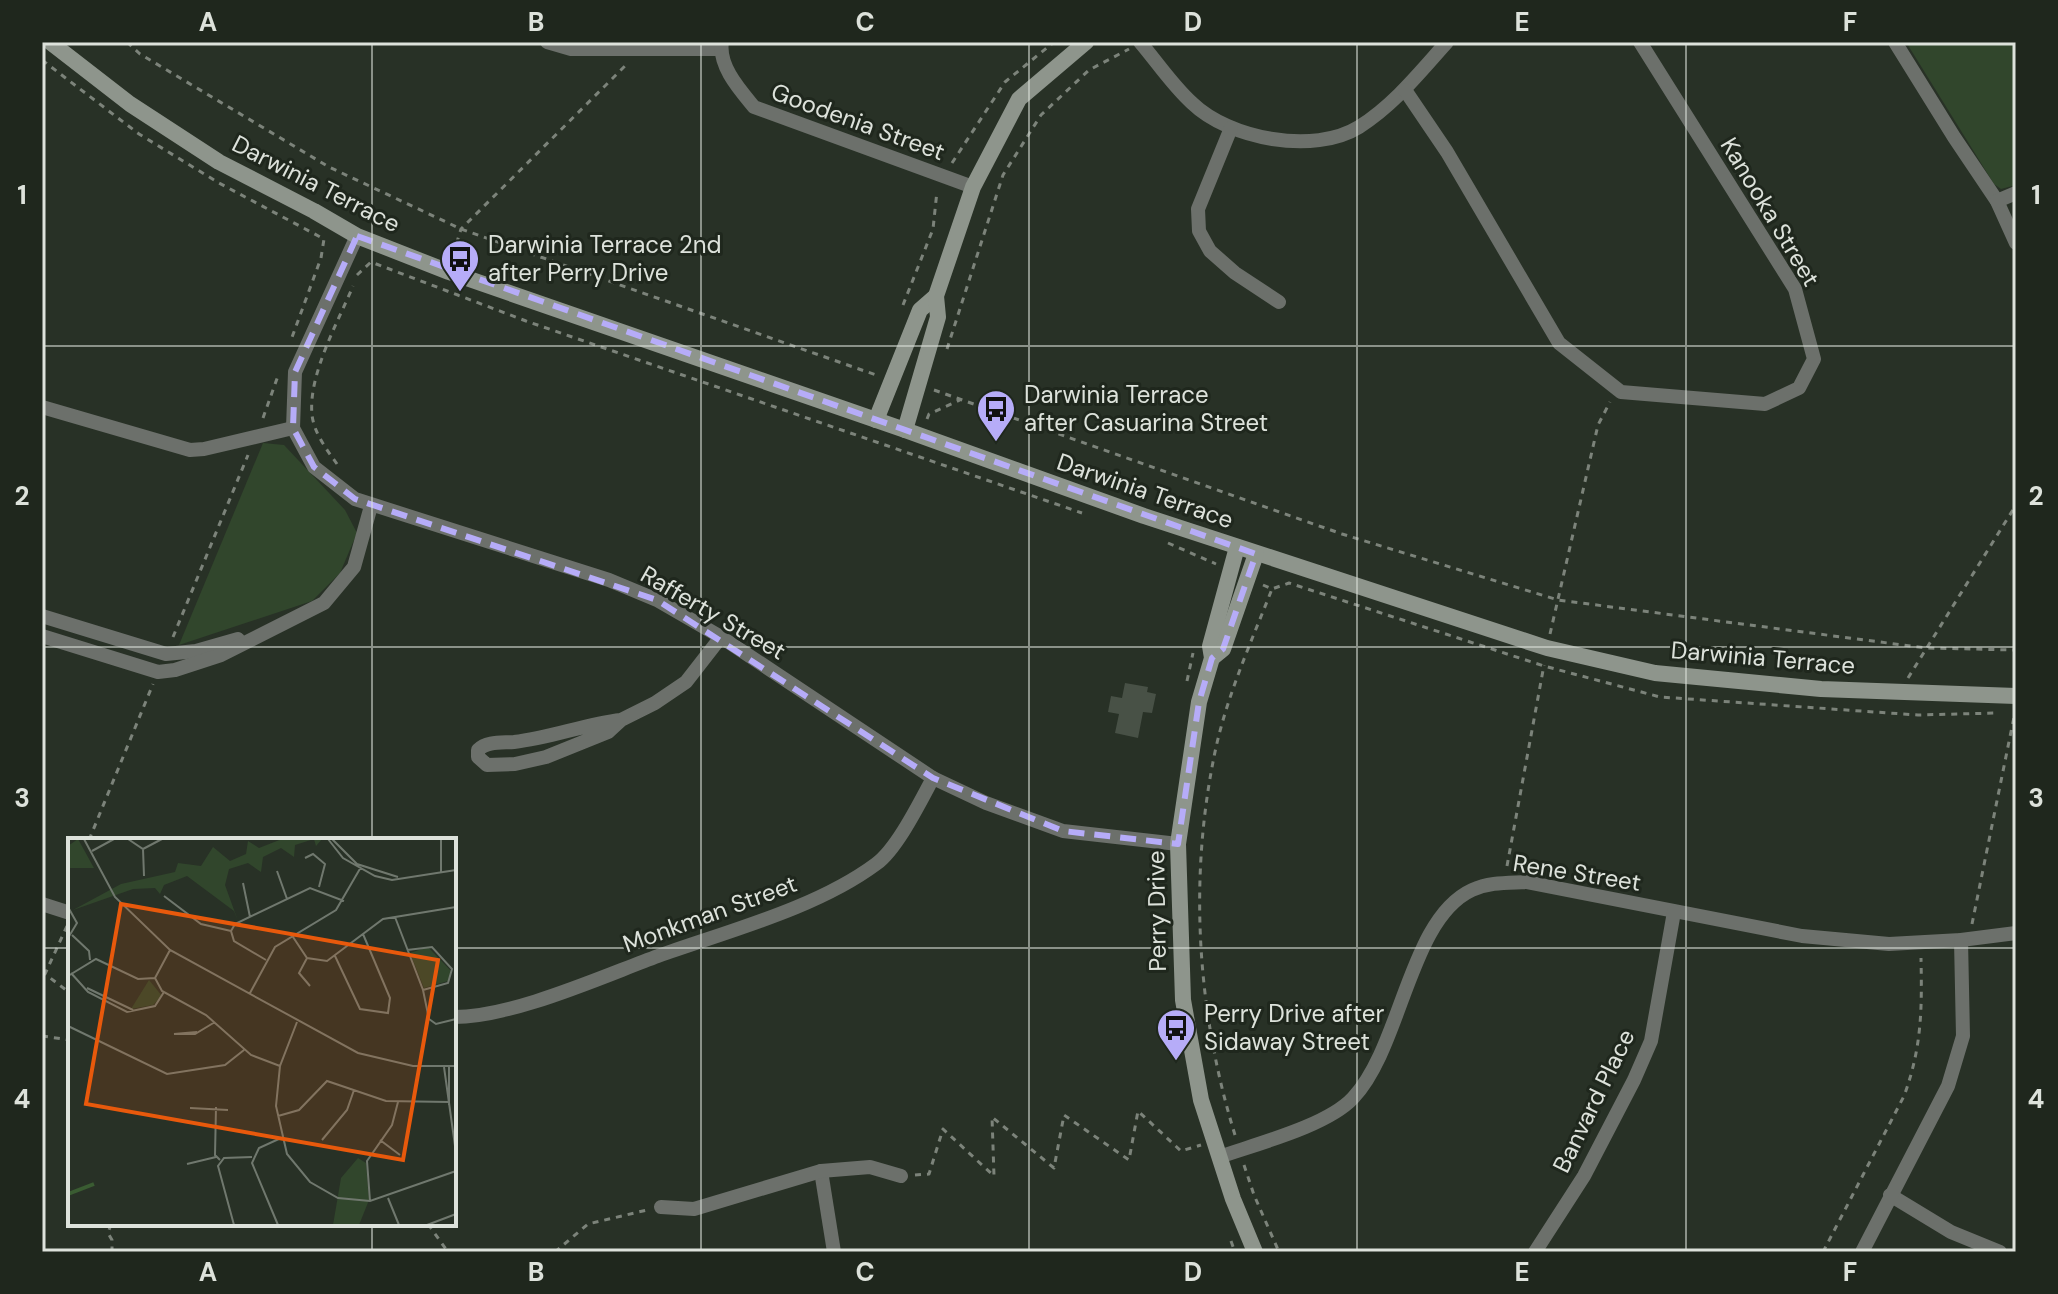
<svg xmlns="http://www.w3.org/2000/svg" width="2058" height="1294" font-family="'DM Sans',sans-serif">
  <rect width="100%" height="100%" fill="#283126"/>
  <g fill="#31462c">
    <polygon points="1906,42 2016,42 2016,185 2001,189 1994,184"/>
    <polygon points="263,443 284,445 345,510 357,533 340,573 312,601 179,645"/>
  </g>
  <polygon fill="#485146" points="1125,683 1148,687 1147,692 1156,694 1152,713 1143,712 1138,738 1115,733 1119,714 1108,712 1111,696 1122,698"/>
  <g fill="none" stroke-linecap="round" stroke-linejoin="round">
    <g stroke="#7c837a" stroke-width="3" stroke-dasharray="6 6" stroke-linecap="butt">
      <polyline points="127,42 140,54 329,167 461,229 876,375"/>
      <polyline points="42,60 139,134 219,183 324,239 321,258 291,340"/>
      <polyline points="952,163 1005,82 1054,42"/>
      <polyline points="453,255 461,229 626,65"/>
      <polyline points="357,275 371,262 526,321 1082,513"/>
      <polyline points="903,305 933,229 937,191"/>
      <polyline points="947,349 1003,175 1041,115 1089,70 1129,49"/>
      <polyline points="934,390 1342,534 1558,600 1926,648 2016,650"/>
      <polyline points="263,418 279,373"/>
      <polyline points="927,419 929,414 960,400"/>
      <path d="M337,464C327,450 314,433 312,415C308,375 338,322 353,286"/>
      <polyline points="1168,543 1216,564"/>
      <polyline points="1263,585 1272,589 1289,583 1544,666 1660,697 1918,715 1996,713"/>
      <polyline points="1550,634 1598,425 1610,402"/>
      <polyline points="173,637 248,455"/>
      <polyline points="1908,678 2016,505"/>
      <polyline points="1187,681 1193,653"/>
      <polyline points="89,840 153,684"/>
      <polyline points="1507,866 1544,665"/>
      <polyline points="1972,924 2015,712"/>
      <polyline points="67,926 45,974 70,993"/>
      <polyline points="42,1036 70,1040"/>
      <path d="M1235,1135C1198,1015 1189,885 1213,762C1224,702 1250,645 1272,589"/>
      <polyline points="1244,1165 1254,1195 1279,1252"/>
      <polyline points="915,1175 929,1174 943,1129 994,1176 992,1117 1054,1168 1064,1115 1129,1160 1138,1111 1181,1151 1201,1145"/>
      <polyline points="111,1224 108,1233 112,1240 112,1252"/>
      <polyline points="428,1224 448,1252"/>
      <polyline points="1231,1241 1235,1252"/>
      <polyline points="555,1252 588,1224 647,1210"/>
      <path d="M1823,1252L1904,1096C1922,1047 1922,1009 1921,958"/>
    </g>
    <g stroke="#6c706b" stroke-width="14">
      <polyline points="547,42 571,49 721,49"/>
      <path d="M722,42C718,66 740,90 754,107L973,187"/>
      <path d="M1140,42C1157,62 1173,86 1192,103C1229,139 1314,155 1359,127C1394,105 1420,72 1447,42"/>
      <polyline points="1895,42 1954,137 1997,201 2016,243"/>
      <polyline points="1405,90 1447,152 1559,343 1621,392 1765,404 1799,388 1814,359 1795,289 1640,42"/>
      <polyline points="1231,128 1198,209 1199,231 1210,251 1235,273 1279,302"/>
      <polyline points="1997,201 2016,193"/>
      <polyline points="357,236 295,372 293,428 314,467 355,499 609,580 657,600 721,637 933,778 986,803 1063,831 1178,844"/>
      <polyline points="42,407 190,450 204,449 293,428"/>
      <polyline points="42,616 166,654 196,651 238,639"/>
      <polyline points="42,636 158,672 175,670 221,655 324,603 354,567 371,506"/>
      <path d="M621,720C585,724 551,738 514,742C502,743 487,741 478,750V757L487,765L515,764L546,757L608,732L621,720L655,703L686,682L721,637"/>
      <polyline points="42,904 70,913"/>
      <path d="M454,1017C513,1017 601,977 658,956C728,931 817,908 876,864C897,849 920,802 933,778"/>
      <path d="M1219,1157C1256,1144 1327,1126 1353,1098C1402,1046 1409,919 1472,890C1490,882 1507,883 1526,882L1802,936L1889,944L1961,940L2016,933"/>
      <polyline points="821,1171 834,1252"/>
      <polyline points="1890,1195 1951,1232 2000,1252"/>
      <polyline points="661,1207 694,1209 821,1171 870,1167 901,1176"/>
      <polyline points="1535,1252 1584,1176 1634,1080 1651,1041 1674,912"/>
      <polyline points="1862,1252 1948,1086 1963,1036 1961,940"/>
    </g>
    <g stroke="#8e958c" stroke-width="16">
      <polyline points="50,42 130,104 219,162 314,211 357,236 449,272 905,430 1144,516 1547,648 1655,673 1821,689 2016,696"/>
      <polyline points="876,420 920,310 936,296"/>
      <polyline points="905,430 938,317 936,296 973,187 1019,99 1086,42"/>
      <polyline points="1237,547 1210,646 1212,658 1199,702 1178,844 1183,1000 1201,1100 1233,1199 1255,1252"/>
      <polyline points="1212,658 1223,649 1256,554"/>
    </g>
  </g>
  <path fill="none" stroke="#b6acf8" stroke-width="6" stroke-dasharray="16 10" stroke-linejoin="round" d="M357,236L1256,554L1223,649L1212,658L1199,702L1178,844L1063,831L933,778L657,600L355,499L314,467L293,428L295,372Z"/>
  <path fill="none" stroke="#dde2db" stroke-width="2" stroke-opacity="0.55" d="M372,42V840M701,42V1252M1029,42V1252M1357,42V1252M1686,42V1252M42,346H2016M42,647H2016M42,948H70M454,948H2016M372,1224V1252"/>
  <defs>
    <g id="bus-pin" transform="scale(2)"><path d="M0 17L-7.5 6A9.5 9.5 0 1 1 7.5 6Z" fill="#b6acf8" stroke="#1f271d"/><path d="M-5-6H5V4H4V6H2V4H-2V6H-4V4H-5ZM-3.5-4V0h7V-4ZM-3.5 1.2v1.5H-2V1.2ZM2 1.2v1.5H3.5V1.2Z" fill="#111"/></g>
  </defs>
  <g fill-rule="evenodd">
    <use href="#bus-pin" x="460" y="259"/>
    <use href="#bus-pin" x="996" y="409"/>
    <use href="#bus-pin" x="1176" y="1028"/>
  </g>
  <g text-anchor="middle" stroke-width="6" stroke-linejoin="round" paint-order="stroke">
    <g font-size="24" fill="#dde2db" stroke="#1f271d">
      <text transform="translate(858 122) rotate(20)" y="8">Goodenia Street</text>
      <text transform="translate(316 184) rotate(27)" y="8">Darwinia Terrace</text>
      <text transform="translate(1770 212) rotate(59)" y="8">Kanooka Street</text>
      <text transform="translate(1145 491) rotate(19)" y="8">Darwinia Terrace</text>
      <text transform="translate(713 613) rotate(30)" y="8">Rafferty Street</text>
      <text transform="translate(1763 658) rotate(5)" y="8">Darwinia Terrace</text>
      <text transform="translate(1577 873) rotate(9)" y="8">Rene Street</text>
      <text transform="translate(1157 911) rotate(-91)" y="8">Perry Drive</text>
      <text transform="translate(710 914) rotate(-20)" y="8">Monkman Street</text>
      <text transform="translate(1594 1101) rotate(-64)" y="8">Banvard Place</text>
    </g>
    <g font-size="24" fill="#dde2db" stroke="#1f271d" text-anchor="start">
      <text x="488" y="253">Darwinia Terrace 2nd<tspan x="488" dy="28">after Perry Drive</tspan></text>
      <text x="1024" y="403">Darwinia Terrace<tspan x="1024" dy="28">after Casuarina Street</tspan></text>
      <text x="1204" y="1022">Perry Drive after<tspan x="1204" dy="28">Sidaway Street</tspan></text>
    </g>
  </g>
  <g transform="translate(68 838)">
    <rect width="388" height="388" fill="#283126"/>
    <path d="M10,1L26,30H0V8ZM214,1H254L248,8L246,1L227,7L226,19L213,10L195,19L193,34L180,25L161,31L157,47L170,83L166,73L119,38L96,47L92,56L87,50L65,51L5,72L53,46L107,34L110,25L133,28L145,9L162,23L178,16L180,3L191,10ZM360,109L383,133L380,143L356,150L342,115ZM81,142L94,158L85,167L63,171ZM290,320L298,325L301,362L291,387H265L273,340Z" fill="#31462c"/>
    <path fill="none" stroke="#3a5c32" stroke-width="4" d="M0,356L26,346"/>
    <path fill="none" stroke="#70786e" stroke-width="2" d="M16,1L47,59L102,112L290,215L345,228H388M60,1L75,11L94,1M260,1L275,20L307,38L324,42L388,32M264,1L289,26L330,39M373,1V34M75,11L76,38M24,13L46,1M237,20L245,16L257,26L251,49M209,33L219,61M175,45L182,79M96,58L133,86L163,93M0,69L9,85L0,100M327,79L355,152L361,181L368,186L388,181M4,97L21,113L22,122M225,99L239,120L259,123L315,81L388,69M102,112L87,140L94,153L138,177L183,217L212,228M339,112L364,109L384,131L380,145L355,152M267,118L292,171L320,175L322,160L295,96M239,120L231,135L242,148M198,122L166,103L163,93L167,86L242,50L276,63M3,135L20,154L59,174L87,168L96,154M0,138L28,121L70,141L87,140M19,150L65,172M182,155L207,109L268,72L293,29M229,184L212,228L208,268L219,316L242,344L270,360L302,363L388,333M0,188L99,236L157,227L176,212M129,194L106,196H127L147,184M376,229L388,315M381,229V267M148,269L147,317L152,322M122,270L160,272M210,278L231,272L259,243L318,263L381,264M254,302L279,272L286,252M312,302L332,317M119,326L148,319M320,360L331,387M302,363L299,323L324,287L330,264M166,387L150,328L156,320L184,319M210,387L184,325L191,310L213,300M359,387L388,376"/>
    <path fill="#e8590c" fill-opacity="0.15" stroke="#e8590c" stroke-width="4" d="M53,66L370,122L335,322L18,266Z"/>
    <rect width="388" height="388" fill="none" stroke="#dde2db" stroke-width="4"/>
  </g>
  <rect width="2058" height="1294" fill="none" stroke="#1f271d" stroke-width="88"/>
  <rect x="44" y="44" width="1970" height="1206" fill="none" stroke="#dde2db" stroke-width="3"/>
  <g font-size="26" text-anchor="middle" font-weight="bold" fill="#dde2db">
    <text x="208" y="31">A</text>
    <text x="536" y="31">B</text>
    <text x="865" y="31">C</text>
    <text x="1193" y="31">D</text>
    <text x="1522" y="31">E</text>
    <text x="1850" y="31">F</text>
    <text x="22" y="204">1</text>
    <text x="2036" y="204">1</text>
    <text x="22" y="505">2</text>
    <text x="2036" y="505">2</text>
    <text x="22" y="807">3</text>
    <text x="2036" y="807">3</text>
    <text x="22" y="1108">4</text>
    <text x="2036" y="1108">4</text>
    <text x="208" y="1281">A</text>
    <text x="536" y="1281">B</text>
    <text x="865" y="1281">C</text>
    <text x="1193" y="1281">D</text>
    <text x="1522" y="1281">E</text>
    <text x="1850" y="1281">F</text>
  </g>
</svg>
